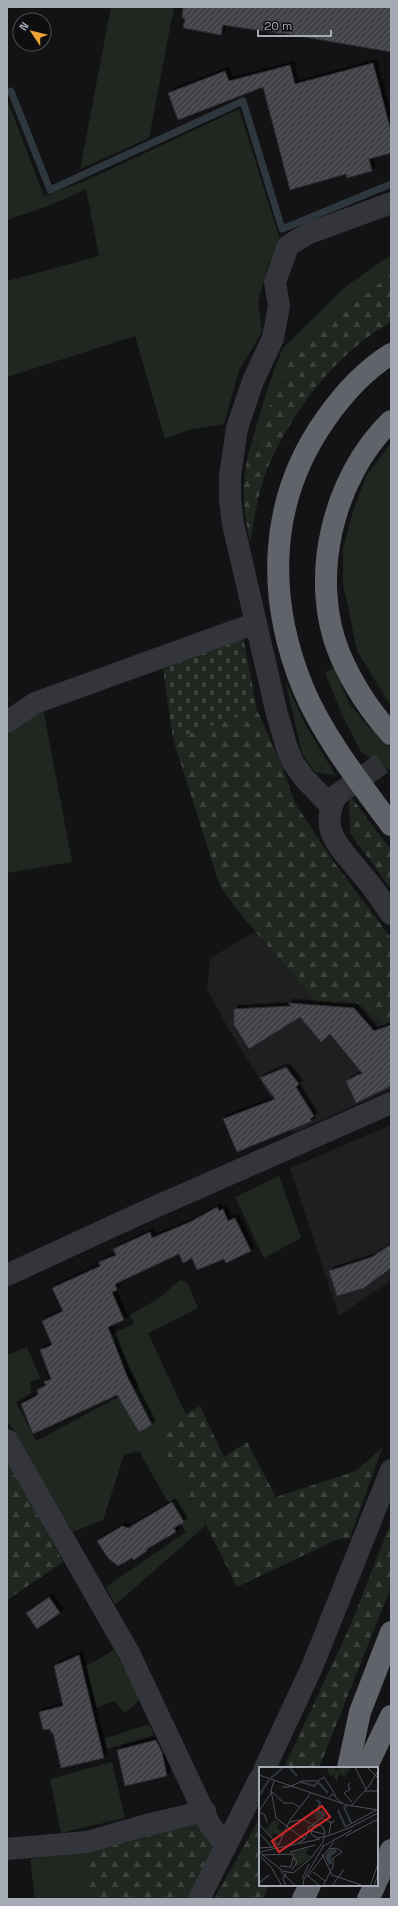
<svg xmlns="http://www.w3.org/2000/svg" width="398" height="1906" font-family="'Space Grotesk',sans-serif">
  <defs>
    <pattern id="forest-firs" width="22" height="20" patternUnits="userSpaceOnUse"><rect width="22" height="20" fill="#1f2720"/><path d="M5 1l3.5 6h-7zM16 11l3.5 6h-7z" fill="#3d443e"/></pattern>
    <pattern id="cemetery-stones" width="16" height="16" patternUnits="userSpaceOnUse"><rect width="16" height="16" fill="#1f2720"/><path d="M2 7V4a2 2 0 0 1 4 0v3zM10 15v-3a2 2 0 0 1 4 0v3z" fill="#3d443e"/></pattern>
    <pattern id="building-hatch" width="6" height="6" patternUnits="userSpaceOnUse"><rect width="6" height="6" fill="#424348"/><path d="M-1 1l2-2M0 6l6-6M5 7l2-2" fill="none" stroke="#5a5b60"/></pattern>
    <filter id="shadow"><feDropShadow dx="3.5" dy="-3.5" stdDeviation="0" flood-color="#0009"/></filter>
  </defs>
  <rect width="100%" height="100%" fill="#131315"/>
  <g fill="#1f1f22">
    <polygon points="255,932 316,1002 357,1003 384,1025 391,1023 391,1089 293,1133 228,1028 207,989 210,958"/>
    <polygon points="391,1125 391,1280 339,1316 290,1168"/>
  </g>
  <g fill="#1f2720">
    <polygon points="111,7 174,7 149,138 80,169"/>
    <polygon points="7,99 44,196 85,181 239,109 280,240 268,266 258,302 262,332 239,370 224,424 188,430 165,439 135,336 7,377 7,281 99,256 86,189 51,205 7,220"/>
    <polygon points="391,255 391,274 289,357 264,421 255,454 249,451 267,390 282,349 345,287"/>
    <polygon points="391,443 391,706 357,651 343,583 343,548 352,515 366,476"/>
    <polygon points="334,668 349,703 369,727 391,747 391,771 361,752 342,715 325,672"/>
    <polygon points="285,680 305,724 336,776 315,772 302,754"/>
    <polygon points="43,708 72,862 7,873 7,730"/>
    <polygon points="279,1176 301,1238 264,1258 235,1197"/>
    <polygon points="180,1280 187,1282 198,1308 148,1333 186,1415 154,1432 206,1525 115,1605 106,1587 186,1532 170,1506 139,1451 124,1455 103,1520 73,1532 7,1420 7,1355 27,1347 40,1378 30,1382 31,1393 16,1402 36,1441 139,1386 115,1340 99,1346 97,1341 134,1324 130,1315 158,1299"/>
    <polygon points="114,1650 140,1700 125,1713 114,1701 96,1708 86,1666"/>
    <polygon points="149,1724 154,1735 107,1749 104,1739"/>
    <polygon points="112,1762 125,1818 61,1833 50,1779"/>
    <polygon points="91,1851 85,1899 35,1899 30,1859"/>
  </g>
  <g fill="url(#forest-firs)">
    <path d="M391,274V322C338,352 298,404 272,458C259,484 255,515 250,543C243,508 241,486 249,451L256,453L264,421L289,357Z"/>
    <polygon points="257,710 281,764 296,805 334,862 391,938 391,1023 384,1025 357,1003 316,1002 242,916 220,886 173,739"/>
    <polygon points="349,794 391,850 391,889 350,833"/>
    <polygon points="200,1406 224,1457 247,1442 276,1497 356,1471 382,1448 350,1538 336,1540 237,1587 206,1525 154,1432"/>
    <polygon points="7,1459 63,1562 7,1600"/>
    <polygon points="391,1522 391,1587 319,1768 284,1768 351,1624"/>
    <polygon points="260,1817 260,1885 269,1885 263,1899 214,1899"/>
    <polygon points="200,1822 217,1842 187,1899 85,1899 91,1851"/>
  </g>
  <polygon fill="url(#cemetery-stones)" points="243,636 257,710 173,739 163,669"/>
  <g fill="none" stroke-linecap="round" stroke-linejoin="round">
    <polyline stroke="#2d373d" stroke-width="7" points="7,92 11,91 50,190 243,101 282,229 391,184"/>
  </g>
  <g fill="url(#building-hatch)" stroke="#2d2d31" filter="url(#shadow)">
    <polygon points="183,7 391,7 391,52 281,33 282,34 223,25 221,35 183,28 185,18 182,18"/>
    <polygon points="373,63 391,131 391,153 369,159 372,171 347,178 346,174 290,190 263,87 178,120 168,93 225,71 229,81 290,65 295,84"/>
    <polygon points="288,1003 354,1008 374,1031 391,1025 391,1086 356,1103 346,1081 362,1073 330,1034 321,1042 300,1017 249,1049 234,1025 234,1009 291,1006"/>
    <polygon points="286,1067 299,1084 296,1087 314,1116 310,1119 312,1121 237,1152 223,1119 275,1099 260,1078"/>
    <polygon points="217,1207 219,1211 223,1209 228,1221 235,1218 251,1251 226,1263 224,1259 197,1270 192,1258 183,1263 179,1254 115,1284 117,1290 112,1292 124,1320 108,1327 127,1376 152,1425 139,1432 117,1395 33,1434 21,1404 38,1395 37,1390 46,1385 44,1382 51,1379 40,1350 52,1345 42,1321 63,1311 52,1288 100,1266 99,1262 116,1255 113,1249 150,1232 152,1238 190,1222"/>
    <polygon points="391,1244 391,1268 364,1288 337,1296 329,1271 372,1257"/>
    <polygon points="172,1502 184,1522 174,1528 176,1532 147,1549 147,1551 134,1560 132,1558 118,1566 108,1558 97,1541 122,1526 128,1528"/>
    <polygon points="49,1597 60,1613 37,1629 26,1613"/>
    <polygon points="79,1655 104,1758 61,1768 53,1733 51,1733 50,1729 43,1730 39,1712 63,1706 54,1666"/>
    <polygon points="156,1740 162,1752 167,1776 125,1786 117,1750"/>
  </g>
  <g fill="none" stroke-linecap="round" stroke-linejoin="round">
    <polyline stroke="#303135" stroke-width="22" stroke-dasharray="22 11" stroke-linecap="butt" points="337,795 391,757"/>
    <g stroke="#34353a" stroke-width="22">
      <polyline points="7,722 35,703 256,623"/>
      <path d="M337,795C316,831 343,850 364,877C374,888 382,902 391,914"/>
      <polyline points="331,806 305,779 293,763 287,748 277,714 233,524 230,500 230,476 237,428 253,381 273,338 279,306 275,282 288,246 307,234 391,203"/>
      <polyline points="7,1440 129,1653 210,1825 226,1846"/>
      <polyline points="265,1768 312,1667 391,1470"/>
      <polyline points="7,1849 87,1842 143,1826 205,1811"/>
      <polyline points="199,1899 260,1778"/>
    </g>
    <polyline stroke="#34353a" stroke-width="22" points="7,1275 137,1215 391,1103"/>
    <g stroke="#60646a" stroke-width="22">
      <path d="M391,354C365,370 343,394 325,420C268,501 266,597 303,688C323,736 360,783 391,825"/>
      <path d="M391,421C333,477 308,579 340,655C353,685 369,710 391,734"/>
      <polyline points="348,1768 360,1712 391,1632"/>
      <polyline points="366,1768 391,1716"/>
      <polyline points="377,1880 391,1850"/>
      <polyline points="303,1899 310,1885"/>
      <polyline points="368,1899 375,1885"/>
    </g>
  </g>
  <g transform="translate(259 1767)">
    <rect width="119" height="119" fill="#131315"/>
    <path d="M60,35V44L70,42L62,46L65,47L62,51L56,53L57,49L52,45L54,43L60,45L57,43ZM49,81L47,87L53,89L37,100L32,85Z" fill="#1f2720"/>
    <path d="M72,0L78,3L76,5L82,0H90L91,3L87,6L88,8L84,9L82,6L79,9L78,16L74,7L71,9L68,2ZM15,53L21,56L18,59L20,63H26L23,70L15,66L12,70L7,63Z" fill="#1f2720"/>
    <path d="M70,83L77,82L78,85L72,89L73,96L70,98L66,90Z" fill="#2d373d"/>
    <path fill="none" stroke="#2d373d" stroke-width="2" d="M30,0L38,9M12,11L25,0M41,15L55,19L59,15L69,26M0,29L10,13M57,33L61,35L59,44L65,47L63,50M88,39L85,40L92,56M79,43L86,59M0,116L10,108"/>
    <path fill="none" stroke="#4d5055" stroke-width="1" d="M96,0L107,22M108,0L119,11M0,8L88,38L119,43M15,14L12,23L17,51L45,72M91,16L89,18L91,22L85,26L93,35M23,20H30L43,14H59L65,10L77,29M12,24L25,36H34L40,40M106,24H119M70,31L73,27L83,36M92,39L110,19L119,4M0,44L12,26M0,45L6,48L8,56M31,55L44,52L52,57M0,57L19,78M86,60L119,42M48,62L62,51L73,56M88,62L119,46M52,64L65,67M0,66L13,80M70,67L72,56L76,54M87,69L119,52M39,76L46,72L50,62M19,79L31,53L52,26M63,80L93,63M0,81L15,80M69,82L78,81L83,85L74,91V101L71,104M0,85L61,72M31,85L56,78M1,86L24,104L34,106L52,91L64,75L65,71V69L66,66L64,60L59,57L54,59L52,67L58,71L64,70L68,69L74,67L82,64L89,61M63,87L73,108L105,119M3,88L33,87L38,95L33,103M2,90L12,100L23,119M21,99L32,100L34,90M21,104L37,119M54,105L66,114M49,109L61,119M48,110L75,75M43,112L50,97M27,119L24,112L27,106M44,119L45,112L65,78M64,119L71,105M73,119L85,102M111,119L119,97M115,119L119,107"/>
    <path fill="#d62828" fill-opacity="0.15" stroke="#d62828" stroke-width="2" d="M63,39L71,50L20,85L13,74Z"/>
    <rect width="119" height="119" fill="none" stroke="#a5abb5" stroke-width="2"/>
  </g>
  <rect width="398" height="1906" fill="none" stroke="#a5abb5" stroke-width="16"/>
  <g transform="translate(32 32) rotate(305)"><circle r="19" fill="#0e0e10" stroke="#4a4d52"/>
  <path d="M0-3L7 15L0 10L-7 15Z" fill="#eba335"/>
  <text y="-6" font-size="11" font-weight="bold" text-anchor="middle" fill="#a5abb5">N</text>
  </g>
  <path d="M258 30v6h73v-6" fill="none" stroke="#a5abb5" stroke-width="2"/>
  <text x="264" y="30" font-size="12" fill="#a5abb5" stroke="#0e0e10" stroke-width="3" paint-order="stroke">20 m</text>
</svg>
